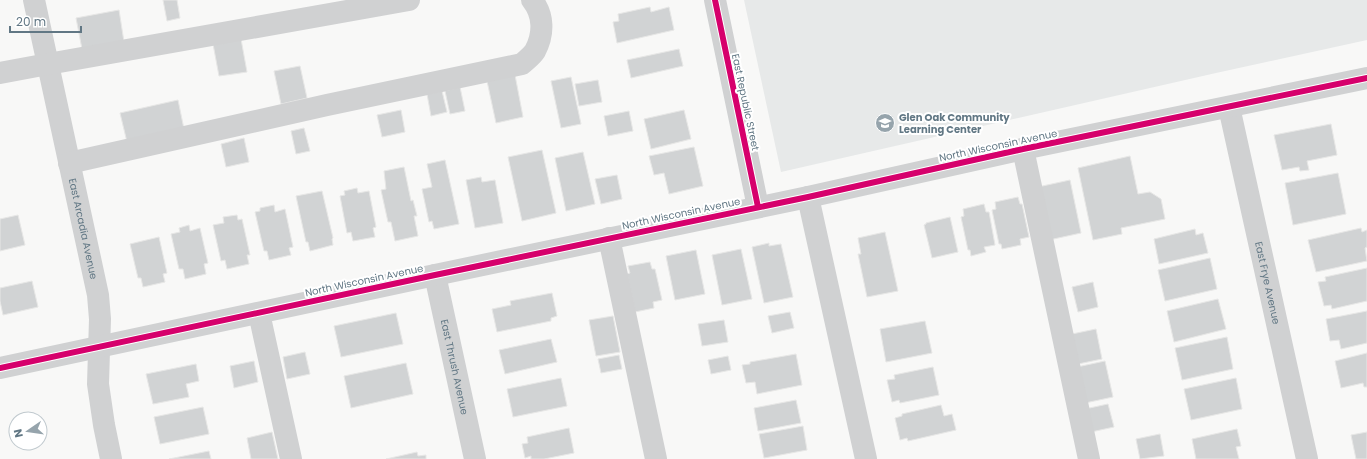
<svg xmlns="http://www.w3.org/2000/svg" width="1367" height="459" font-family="Poppins,sans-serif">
  <rect width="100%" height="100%" fill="#f8f8f7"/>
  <polygon fill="#e7e9e9" points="744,0 1367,0 1367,40 1216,73 781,172"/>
  <g fill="#d1d3d4" stroke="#e7e7e6">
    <polygon points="163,0 177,0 180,18 167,21"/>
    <polygon points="650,7 651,12 669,7 674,30 617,43 613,22 619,21 618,14"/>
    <polygon points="119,10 124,42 82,49 76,18"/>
    <polygon points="241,39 247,72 219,76 213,44"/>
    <polygon points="679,49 683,66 631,78 627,60"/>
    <polygon points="300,66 307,98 281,104 274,71"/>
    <polygon points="515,75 523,117 496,123 487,81"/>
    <polygon points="571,77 581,124 561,128 551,81"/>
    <polygon points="598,80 602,102 579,106 575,84"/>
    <polygon points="460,87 465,111 450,114 445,91"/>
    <polygon points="442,91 447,112 431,116 427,94"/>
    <polygon points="178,100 184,129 127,142 120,113"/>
    <polygon points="401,110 405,132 382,137 377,115"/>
    <polygon points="684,110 691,139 651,149 644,119"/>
    <polygon points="629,111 633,131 608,136 604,116"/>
    <polygon points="1331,124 1337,155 1307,161 1309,170 1300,171 1299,167 1282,170 1274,135"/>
    <polygon points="304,128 310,151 296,154 291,131"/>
    <polygon points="244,138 249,162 226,167 221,144"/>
    <polygon points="694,147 703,186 669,194 664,173 654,175 649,156"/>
    <polygon points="542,150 556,213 522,221 508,157"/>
    <polygon points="583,152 595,204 566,211 555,158"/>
    <polygon points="1130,156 1138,194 1150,192 1161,199 1165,219 1121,228 1122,234 1093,240 1078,168"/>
    <polygon points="445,160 459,224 434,229 432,221 429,222 422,189 432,187 427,164"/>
    <polygon points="404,167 411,201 413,200 417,216 414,216 418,236 395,241 391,222 388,222 381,190 386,189 384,171"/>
    <polygon points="1338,173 1346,214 1293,225 1285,183"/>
    <polygon points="617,175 622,199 601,204 595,179"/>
    <polygon points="481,177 482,182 495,180 503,223 475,228 466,180"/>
    <polygon points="1070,180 1081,233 1049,240 1038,187"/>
    <polygon points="357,188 358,193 369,191 376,227 373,228 375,237 353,241 351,232 347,233 340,196 345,195 344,191"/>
    <polygon points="322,191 333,238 332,239 333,245 310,251 308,242 306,242 296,196"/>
    <polygon points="1018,197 1020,204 1022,204 1029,237 1020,239 1021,245 1002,249 1001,244 999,244 992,210 996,209 995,202"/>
    <polygon points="984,204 986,212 989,212 995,245 984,247 986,252 971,256 970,250 968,250 961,217 964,216 963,209"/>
    <polygon points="274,205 275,212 285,209 293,247 289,248 291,255 269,260 267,251 264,251 255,212 260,211 260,208"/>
    <polygon points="18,215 25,245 0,251 0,219"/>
    <polygon points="237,215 238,220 242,219 250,255 247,255 249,264 227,269 225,260 221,261 213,225 224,223 223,217"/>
    <polygon points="950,217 958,252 932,258 924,225 926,224 926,223"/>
    <polygon points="189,225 190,231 200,228 208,263 204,264 206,274 185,279 183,269 179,269 171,234 180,232 179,228"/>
    <polygon points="1361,228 1362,232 1367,230 1367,247 1365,248 1367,261 1316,272 1308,240"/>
    <polygon points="1195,229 1196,235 1203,233 1208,253 1159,264 1154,239"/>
    <polygon points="885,232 898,291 867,297 858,254 861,254 858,238"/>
    <polygon points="159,237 167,273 163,274 165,282 143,287 141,278 138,278 130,244"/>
    <polygon points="769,243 769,246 781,244 793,297 764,303 752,247"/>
    <polygon points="741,249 752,299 722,305 712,255"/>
    <polygon points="696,250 705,294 675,300 666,256"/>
    <polygon points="1210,258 1217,289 1165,301 1158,270"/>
    <polygon points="650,262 652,269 655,269 662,300 653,302 654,308 635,312 627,274 630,273 628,266"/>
    <polygon points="1367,268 1367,301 1332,309 1331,305 1324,306 1318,282 1326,281 1325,277"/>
    <polygon points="32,281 38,307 3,315 0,301 0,288"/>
    <polygon points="1093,282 1098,307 1078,312 1072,287"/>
    <polygon points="552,293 557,316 551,318 551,321 497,332 492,309 511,305 510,301"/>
    <polygon points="1218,299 1226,329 1174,342 1167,311"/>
    <polygon points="1367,311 1367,343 1341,349 1339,340 1330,341 1326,319"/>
    <polygon points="790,312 794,328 772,333 768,316"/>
    <polygon points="396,313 403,344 341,357 334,326"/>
    <polygon points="613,316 620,352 596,356 589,320"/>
    <polygon points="724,320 728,342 702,346 698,324"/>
    <polygon points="925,321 932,353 886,362 880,329"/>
    <polygon points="1096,329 1102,359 1078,364 1072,334"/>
    <polygon points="1227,337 1233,369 1182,380 1175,348"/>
    <polygon points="551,339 557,362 505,374 499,350"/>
    <polygon points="305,352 310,374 287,379 283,357"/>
    <polygon points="1367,353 1367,387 1364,387 1363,383 1341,388 1335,361"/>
    <polygon points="796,354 802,385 757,394 755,382 746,383 742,365 750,364 750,362"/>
    <polygon points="619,355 622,369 601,373 598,359"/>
    <polygon points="728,356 731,370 711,374 708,360"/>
    <polygon points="254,361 258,382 234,388 230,366"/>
    <polygon points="1105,361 1113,397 1085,403 1077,367"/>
    <polygon points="406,363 413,394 351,408 344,376"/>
    <polygon points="196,364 199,381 186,384 189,397 153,404 146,374"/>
    <polygon points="933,367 939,395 900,403 899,400 892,402 887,380 895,379 894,375"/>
    <polygon points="561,378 567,406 513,417 507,389"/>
    <polygon points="1236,378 1242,409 1191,420 1184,389"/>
    <polygon points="796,400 801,423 758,431 754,408"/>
    <polygon points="1108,404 1114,427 1091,432 1085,409"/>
    <polygon points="941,405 944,416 952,414 956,430 908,441 907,438 900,440 895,418 902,416 902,414"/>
    <polygon points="203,407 209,434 160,444 154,417"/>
    <polygon points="803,426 807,450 764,458 759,434"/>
    <polygon points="569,428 574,453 544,459 531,459 531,456 525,458 522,444 528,443 527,437"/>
    <polygon points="1237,429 1241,446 1236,447 1239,459 1196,459 1192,439"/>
    <polygon points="272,432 278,459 251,459 247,438"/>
    <polygon points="1367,432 1367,459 1356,459 1351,435"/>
    <polygon points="1160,434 1164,456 1140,459 1136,439"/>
    <polygon points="209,451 211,459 169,459"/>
    <polygon points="417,452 418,456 426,455 426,459 386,459"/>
  </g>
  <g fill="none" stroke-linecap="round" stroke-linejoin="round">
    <g stroke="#d0d1d2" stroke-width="22">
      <path id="s1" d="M34,0L98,295L100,319L98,384L104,425L111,459"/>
      <polyline points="715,0 758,207"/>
      <polyline points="0,73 48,64 409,0"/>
      <path id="s2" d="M1229,107L1307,459"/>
      <polyline points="1023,149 1089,459"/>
      <path d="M69,163L327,105L522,64C526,60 532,56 535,51C544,34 544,15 532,0"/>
      <polyline points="808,197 866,459"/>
      <polyline points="609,238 656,459"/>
      <path id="s3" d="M435,275L475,459"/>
      <polyline points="259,313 291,459"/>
      <polyline points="0,368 435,275 808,197 1023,149 1367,78"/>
    </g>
    <g stroke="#fff" stroke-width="8">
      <g id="cycleway">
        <polyline points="715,0 758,207"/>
        <polyline points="0,368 435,275 808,197 1023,149 1367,78"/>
      </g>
    </g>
    <use href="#cycleway" stroke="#d6006c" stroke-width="6"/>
  </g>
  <defs>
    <g id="school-disc" transform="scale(1)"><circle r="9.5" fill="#96a4ac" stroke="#fff"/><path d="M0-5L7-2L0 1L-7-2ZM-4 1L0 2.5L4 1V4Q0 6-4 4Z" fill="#fff"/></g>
  </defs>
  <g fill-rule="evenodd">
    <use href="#school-disc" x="885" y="123"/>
  </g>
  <g text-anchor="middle" stroke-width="4" stroke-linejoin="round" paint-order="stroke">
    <g font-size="10" fill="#617784" stroke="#fff">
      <text transform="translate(746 102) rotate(78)" y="4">East Republic Street</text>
      <text transform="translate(998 145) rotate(-12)" y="4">North Wisconsin Avenue</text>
      <text transform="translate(681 213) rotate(-12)" y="4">North Wisconsin Avenue</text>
      <text dy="4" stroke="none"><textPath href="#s1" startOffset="234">East Arcadia Avenue</textPath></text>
      <text transform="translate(364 280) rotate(-12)" y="4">North Wisconsin Avenue</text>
      <text dy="4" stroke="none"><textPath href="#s2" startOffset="180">East Frye Avenue</textPath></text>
      <text dy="4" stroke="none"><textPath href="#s3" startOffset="94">East Thrush Avenue</textPath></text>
    </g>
    <g font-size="10" font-weight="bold" fill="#617784" stroke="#fff" text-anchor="start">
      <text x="899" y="121">Glen Oak Community<tspan x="899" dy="12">Learning Center</tspan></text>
    </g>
  </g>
  <g transform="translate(28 431) rotate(257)"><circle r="19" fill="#ffffff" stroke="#c0c9ce"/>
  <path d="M0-3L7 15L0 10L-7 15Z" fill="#96a4ac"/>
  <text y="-6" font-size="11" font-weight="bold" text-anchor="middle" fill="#617784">N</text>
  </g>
  <path d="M10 26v6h71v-6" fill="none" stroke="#617784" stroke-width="2"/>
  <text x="16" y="26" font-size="12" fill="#617784" stroke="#ffffff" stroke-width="3" paint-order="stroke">20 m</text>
</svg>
